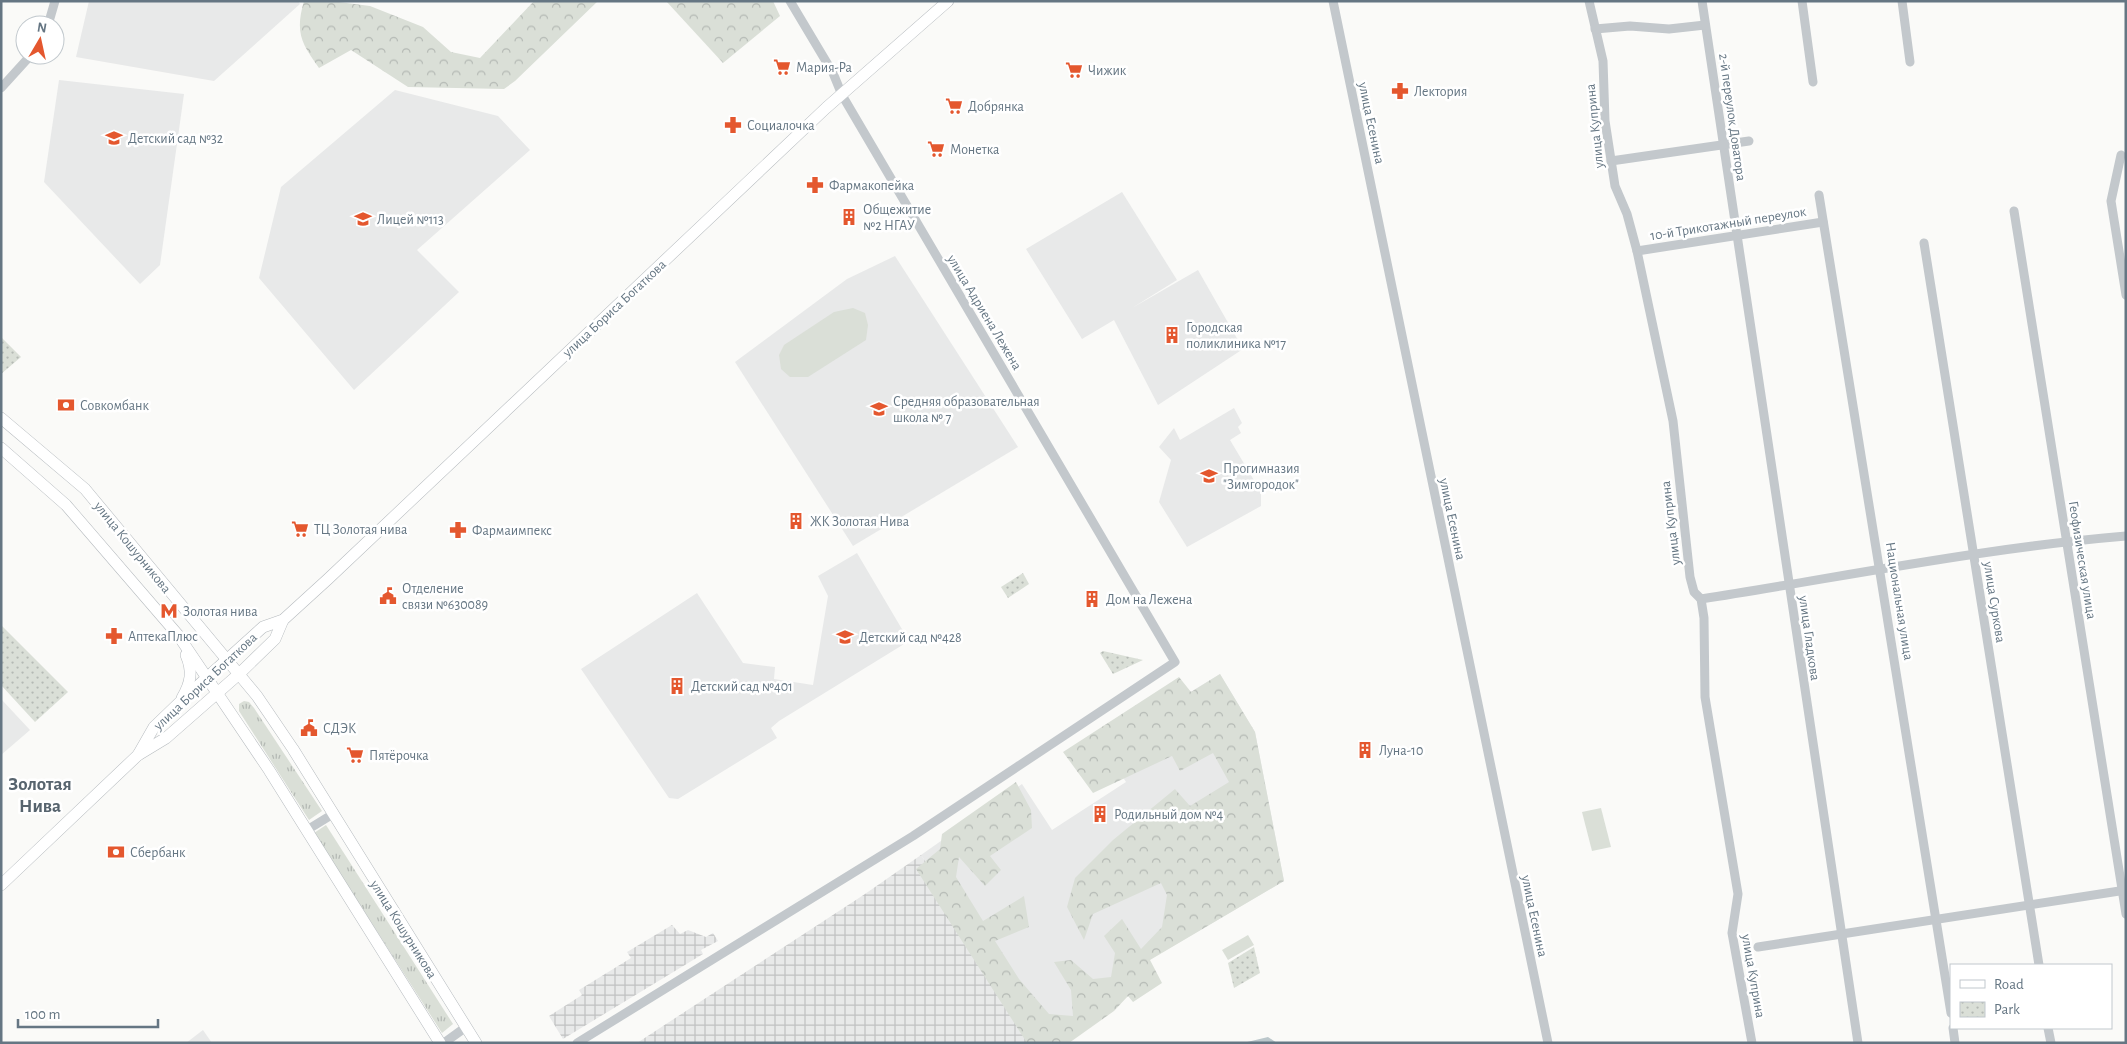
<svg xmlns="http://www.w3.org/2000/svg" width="2127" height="1044" font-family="'Alegreya Sans',sans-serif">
  <defs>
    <pattern id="industrial-grid" width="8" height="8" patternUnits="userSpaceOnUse" patternTransform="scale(1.25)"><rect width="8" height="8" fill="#e8e9e9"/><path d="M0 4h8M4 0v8" fill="none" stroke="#c0c1c2"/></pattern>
    <pattern id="grass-tufts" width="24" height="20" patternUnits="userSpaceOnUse" patternTransform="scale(1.25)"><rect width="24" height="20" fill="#dadfd7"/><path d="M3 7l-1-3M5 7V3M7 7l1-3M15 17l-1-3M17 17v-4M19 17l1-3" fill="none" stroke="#b4b9b4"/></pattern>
    <pattern id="forest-crowns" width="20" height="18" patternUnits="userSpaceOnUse" patternTransform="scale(1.25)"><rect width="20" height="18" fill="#dadfd7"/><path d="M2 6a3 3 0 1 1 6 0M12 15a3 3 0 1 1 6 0" fill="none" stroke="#b4b9b4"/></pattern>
    <pattern id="park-dots" width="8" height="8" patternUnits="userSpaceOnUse" patternTransform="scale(1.25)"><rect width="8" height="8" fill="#dadfd7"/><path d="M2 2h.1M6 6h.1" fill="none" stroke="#b4b9b4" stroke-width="1.8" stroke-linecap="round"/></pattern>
    <pattern id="water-ripples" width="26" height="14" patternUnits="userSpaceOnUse" patternTransform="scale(1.25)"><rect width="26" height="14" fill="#bbc7cb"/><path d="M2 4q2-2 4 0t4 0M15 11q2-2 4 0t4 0" fill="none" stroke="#9ca6aa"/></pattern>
  </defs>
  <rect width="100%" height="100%" fill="#fafaf8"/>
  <g fill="#e8e9e9">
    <polygon points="89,1 298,1 300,4 214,81 76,57"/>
    <polygon points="59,80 184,94 160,265 140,284 44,182"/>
    <polygon points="395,90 498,116 530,150 417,250 459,292 354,390 259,278 281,187"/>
    <polygon points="1122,192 1177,280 1132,308 1198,270 1243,349 1158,405 1114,320 1082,339 1026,249"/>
    <polygon points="895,256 1018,447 853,546 735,362 847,279"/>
    <polygon points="1234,408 1242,423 1238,427 1241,433 1230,440 1261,492 1261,506 1187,547 1159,502 1171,460 1159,447 1174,428 1180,440"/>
    <polygon points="857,553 909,641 779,721 771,728 777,738 678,799 669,798 581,669 697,593 743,663 775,667 774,679 813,685 828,596 818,576"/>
    <polygon points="1220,674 1255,732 1284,881 1149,960 1048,1043 921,855 1022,784 1052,830 1126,782 1102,746"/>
    <polygon points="1,699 30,730 1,755"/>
    <polygon points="203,1030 212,1043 186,1043"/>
  </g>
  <g fill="url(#industrial-grid)">
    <polygon points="921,855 1048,1043 637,1043 865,894"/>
    <polygon points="672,925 680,934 688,930 706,937 713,933 718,941 701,950 703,954 563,1039 549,1016 582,995 579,990 631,958 627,952"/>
  </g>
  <g fill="url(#grass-tufts)">
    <polygon points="244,701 249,702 254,708 322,811 309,820 239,711 239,704"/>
    <polygon points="326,825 453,1024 442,1033 314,833"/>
  </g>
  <g fill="url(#forest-crowns)">
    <path d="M304,1H331L370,6L423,27L451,52L480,58L534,1H598L515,81L504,89L408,87L351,50L319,68C301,43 295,32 304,1Z"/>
    <polygon points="666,1 773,1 780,16 723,63"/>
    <polygon points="1220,674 1255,732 1284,881 1150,960 1162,983 1133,1002 1128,996 1114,1011 1069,1043 1027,1043 916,869 940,849 942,834 1016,782 1031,810 1032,828 990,856 1001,870 985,886 959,857 956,877 983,921 1024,896 1029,927 995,941 1019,979 1049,1014 1073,1016 1071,990 1054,962 1071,960 1093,979 1111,977 1115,953 1104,936 1122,919 1141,949 1162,927 1167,895 1161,883 1093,914 1084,940 1067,907 1075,878 1113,840 1175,789 1190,806 1229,782 1213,753 1180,771 1172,756 1093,793 1063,752 1179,677 1191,692"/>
  </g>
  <g fill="url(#park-dots)">
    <polygon points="1,337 21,357 1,374"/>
    <polygon points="1023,573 1029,584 1008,598 1001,587"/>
    <polygon points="1,625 68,692 35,722 1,685"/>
    <polygon points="1103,651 1143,660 1113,674 1100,653"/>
    <polygon points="1254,947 1260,973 1234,988 1228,963"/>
  </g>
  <g fill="#dadfd7">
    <polygon points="853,308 865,313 868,325 866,340 808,377 790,377 781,369 779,355 784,345 834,312"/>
    <polygon points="1601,808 1611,847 1592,851 1582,812"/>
    <polygon points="1248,935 1254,945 1228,960 1222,950"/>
  </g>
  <polygon fill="url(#water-ripples)" points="1268,1037 1277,1043 1243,1043"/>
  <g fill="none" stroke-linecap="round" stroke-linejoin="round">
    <g stroke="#b5babe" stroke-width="12">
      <g id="major">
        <polyline points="1,418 85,489 257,696 293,749 476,1043"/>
        <polyline points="1,448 66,505 178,635 269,770 440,1043"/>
        <path d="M182,698C191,683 193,671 186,655"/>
        <polyline points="138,755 154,727 180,702 263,627 283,620 328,579 826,108 948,1"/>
        <polyline points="1,885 138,755 166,738 239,674 275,639 283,620"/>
      </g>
    </g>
    <g stroke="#c3c8cc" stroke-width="9">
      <polyline points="1333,1 1548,1043"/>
      <polyline points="1589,1 1603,61 1605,121 1615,186 1627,214 1637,251 1673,421 1690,577 1694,592 1701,599 1704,618 1705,697 1738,894 1732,933 1752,1043"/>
      <polyline points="1702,1 1858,1043"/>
      <polyline points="1802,1 1813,82"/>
      <polyline points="1902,1 1910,62"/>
      <polyline points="48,25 55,1"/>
      <polyline points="1595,29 1630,26 1669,29 1705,25"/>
      <polyline points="1,88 31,55"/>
      <polyline points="2121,155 2111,201 2126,295"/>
      <polyline points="1611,161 1749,141"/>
      <polyline points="1819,195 1951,1013"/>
      <polyline points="2014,211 2126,914"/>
      <polyline points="1924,243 2039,965"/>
      <polyline points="1637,251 1823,222"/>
      <path d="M1701,599C1842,577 1983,548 2126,536"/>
      <polyline points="307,830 333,814"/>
      <polyline points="1758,947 2126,890"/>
      <polyline points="1953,1028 1955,1043"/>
      <polyline points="2048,1028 2051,1043"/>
      <polyline points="444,1043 466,1027"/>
      <polyline points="577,1043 913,836 1175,662 842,95 833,73 790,1"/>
    </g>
    <use href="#major" stroke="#fff" stroke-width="11"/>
  </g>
  <defs>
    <g id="supermarket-bare" transform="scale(1.35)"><path d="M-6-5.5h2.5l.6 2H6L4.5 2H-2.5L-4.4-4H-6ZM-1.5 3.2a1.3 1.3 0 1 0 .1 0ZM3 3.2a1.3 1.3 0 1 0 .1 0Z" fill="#e4572e" stroke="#fff" stroke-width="2.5" paint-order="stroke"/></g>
    <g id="pharmacy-bare" transform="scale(1.35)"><path d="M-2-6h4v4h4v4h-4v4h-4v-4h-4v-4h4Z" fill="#e4572e" stroke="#fff" stroke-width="2.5" paint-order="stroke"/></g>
    <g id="school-bare" transform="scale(1.35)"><path d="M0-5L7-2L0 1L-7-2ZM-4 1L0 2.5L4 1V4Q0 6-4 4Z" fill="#e4572e" stroke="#fff" stroke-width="2.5" paint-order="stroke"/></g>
    <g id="building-bare" transform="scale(1.35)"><path d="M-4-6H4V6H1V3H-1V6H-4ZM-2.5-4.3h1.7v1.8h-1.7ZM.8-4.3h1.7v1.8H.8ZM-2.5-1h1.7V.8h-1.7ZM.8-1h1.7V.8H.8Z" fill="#e4572e" stroke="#fff" stroke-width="2.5" paint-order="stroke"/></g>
    <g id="bank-bare" transform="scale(1.35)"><path d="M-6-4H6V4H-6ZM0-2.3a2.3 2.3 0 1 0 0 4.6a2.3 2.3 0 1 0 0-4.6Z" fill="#e4572e" stroke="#fff" stroke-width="2.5" paint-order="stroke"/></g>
    <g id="civic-bare" transform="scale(1.35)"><path d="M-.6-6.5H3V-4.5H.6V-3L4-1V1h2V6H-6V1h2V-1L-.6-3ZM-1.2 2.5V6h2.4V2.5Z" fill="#e4572e" stroke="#fff" stroke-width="2.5" paint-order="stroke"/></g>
    <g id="metro-bare" transform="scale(1.35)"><path d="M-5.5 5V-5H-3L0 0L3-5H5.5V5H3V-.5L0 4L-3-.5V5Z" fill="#e4572e" stroke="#fff" stroke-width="2.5" paint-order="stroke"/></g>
  </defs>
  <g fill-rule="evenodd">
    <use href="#supermarket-bare" x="782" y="67"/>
    <use href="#supermarket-bare" x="1074" y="70"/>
    <use href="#pharmacy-bare" x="1400" y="91"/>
    <use href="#supermarket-bare" x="954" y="106"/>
    <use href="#pharmacy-bare" x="733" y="125"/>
    <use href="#school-bare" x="114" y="138"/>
    <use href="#supermarket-bare" x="936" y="149"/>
    <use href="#pharmacy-bare" x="815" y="185"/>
    <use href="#building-bare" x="849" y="217"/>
    <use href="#school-bare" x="363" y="219"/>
    <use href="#building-bare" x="1172" y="335"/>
    <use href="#bank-bare" x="66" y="405"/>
    <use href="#school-bare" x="879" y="409"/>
    <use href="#school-bare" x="1209" y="476"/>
    <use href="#building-bare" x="796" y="521"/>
    <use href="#supermarket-bare" x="300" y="529"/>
    <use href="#pharmacy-bare" x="458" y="530"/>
    <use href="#civic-bare" x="388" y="596"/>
    <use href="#building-bare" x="1092" y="599"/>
    <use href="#metro-bare" x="169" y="611"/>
    <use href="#pharmacy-bare" x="114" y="636"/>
    <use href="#school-bare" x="845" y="637"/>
    <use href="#building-bare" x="677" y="686"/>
    <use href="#civic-bare" x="309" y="728"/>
    <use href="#building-bare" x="1365" y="750"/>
    <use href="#supermarket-bare" x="355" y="755"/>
    <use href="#building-bare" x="1100" y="814"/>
    <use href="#bank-bare" x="116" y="852"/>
  </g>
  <g text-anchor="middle" stroke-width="5" stroke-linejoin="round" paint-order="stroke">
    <g font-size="14" fill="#657683" stroke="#fff" text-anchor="start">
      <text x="796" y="72">Мария-Ра</text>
      <text x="1088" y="75">Чижик</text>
      <text x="1414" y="96">Лектория</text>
      <text x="968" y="111">Добрянка</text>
      <text x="747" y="130">Социалочка</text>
      <text x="128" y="143">Детский сад №32</text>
      <text x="950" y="154">Монетка</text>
      <text x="829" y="190">Фармакопейка</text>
      <text x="863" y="214">Общежитие<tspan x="863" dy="16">№2 НГАУ</tspan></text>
      <text x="377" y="224">Лицей №113</text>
      <text x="1186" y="332">Городская<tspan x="1186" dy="16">поликлиника №17</tspan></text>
      <text x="893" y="406">Средняя образовательная<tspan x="893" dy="16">школа № 7</tspan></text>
      <text x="80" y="410">Совкомбанк</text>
      <text x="1223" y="473">Прогимназия<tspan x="1223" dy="16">"Зимгородок"</tspan></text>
      <text x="810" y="526">ЖК Золотая Нива</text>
      <text x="314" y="534">ТЦ Золотая нива</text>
      <text x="472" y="535">Фармаимпекс</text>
      <text x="402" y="593">Отделение<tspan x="402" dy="16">связи №630089</tspan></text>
      <text x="1106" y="604">Дом на Лежена</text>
      <text x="183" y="616">Золотая нива</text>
      <text x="128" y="641">АптекаПлюс</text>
      <text x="859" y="642">Детский сад №428</text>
      <text x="691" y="691">Детский сад №401</text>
      <text x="323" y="733">СДЭК</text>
      <text x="1379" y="755">Луна-10</text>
      <text x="369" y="760">Пятёрочка</text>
      <text x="1114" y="819">Родильный дом №4</text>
      <text x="130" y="857">Сбербанк</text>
    </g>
    <g font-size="14" fill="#657683" stroke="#fff">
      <text transform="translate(1733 117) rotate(82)" y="5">2-й переулок Доватора</text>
      <text transform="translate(1372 123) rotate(78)" y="5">улица Есенина</text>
      <text transform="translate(1594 126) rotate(-96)" y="5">улица Куприна</text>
      <text transform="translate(1728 223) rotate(-9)" y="5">10-й Трикотажный переулок</text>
      <text transform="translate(614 308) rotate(-43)" y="5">улица Бориса Богаткова</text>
      <text transform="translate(985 312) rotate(59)" y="5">улица Адриена Лежена</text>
      <text transform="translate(1453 519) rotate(78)" y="5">улица Есенина</text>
      <text transform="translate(1670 523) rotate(-97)" y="5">улица Куприна</text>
      <text transform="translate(133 547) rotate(51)" y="5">улица Кошурникова</text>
      <text transform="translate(2083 560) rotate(81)" y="5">Геофизическая улица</text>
      <text transform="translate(1900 601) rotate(81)" y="5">Национальная улица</text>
      <text transform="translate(1995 602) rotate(81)" y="5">улица Суркова</text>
      <text transform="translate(1810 638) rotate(82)" y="5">улица Гладкова</text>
      <text transform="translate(205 681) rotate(-43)" y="5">улица Бориса Богаткова</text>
      <text transform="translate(1535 916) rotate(78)" y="5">улица Есенина</text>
      <text transform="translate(404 929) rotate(58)" y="5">улица Кошурникова</text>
      <text transform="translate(1754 976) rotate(80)" y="5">улица Куприна</text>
    </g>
    <g font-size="19" font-weight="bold" fill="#57646e" stroke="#fff">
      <text x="40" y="790">Золотая<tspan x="40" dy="22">Нива</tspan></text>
    </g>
  </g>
  <rect width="2127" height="1044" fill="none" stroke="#657683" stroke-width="5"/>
  <rect x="1950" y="964" width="162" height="65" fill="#ffffff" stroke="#c1c8cd"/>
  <rect x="1960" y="980" width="25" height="8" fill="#ffffff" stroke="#c1c8cd"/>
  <text x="1994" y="989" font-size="15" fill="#657683">Road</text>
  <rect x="1960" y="1002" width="25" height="15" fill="url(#park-dots)" stroke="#c1c8cd"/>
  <text x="1994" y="1014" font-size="15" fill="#657683">Park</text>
  <g transform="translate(40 40) rotate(9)"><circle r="24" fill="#ffffff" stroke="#c1c8cd"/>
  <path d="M0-4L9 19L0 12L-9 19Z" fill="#e4572e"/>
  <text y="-8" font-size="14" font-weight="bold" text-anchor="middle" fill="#657683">N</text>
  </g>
  <path d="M18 1019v8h140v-8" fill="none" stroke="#657683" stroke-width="2.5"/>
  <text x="25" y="1019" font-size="15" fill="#657683" stroke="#ffffff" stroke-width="4" paint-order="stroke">100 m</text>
</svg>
